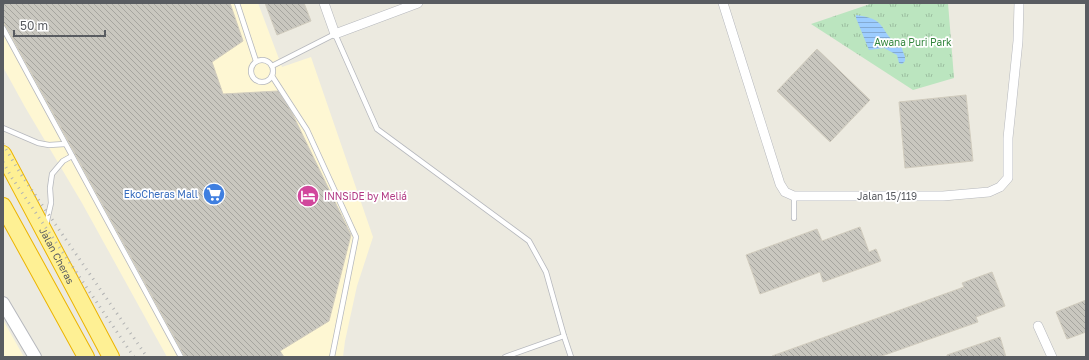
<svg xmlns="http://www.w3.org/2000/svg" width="1089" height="360" font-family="'Golos Text',sans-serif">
  <defs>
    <pattern id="park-tufts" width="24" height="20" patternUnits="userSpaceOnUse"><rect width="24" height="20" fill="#bbe5bf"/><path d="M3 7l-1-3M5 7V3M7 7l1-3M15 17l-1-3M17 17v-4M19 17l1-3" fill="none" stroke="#9bbd9f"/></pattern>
    <pattern id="water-rules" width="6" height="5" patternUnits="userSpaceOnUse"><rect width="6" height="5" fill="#9dcdff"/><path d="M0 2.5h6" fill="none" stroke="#83aad2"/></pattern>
    <pattern id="building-back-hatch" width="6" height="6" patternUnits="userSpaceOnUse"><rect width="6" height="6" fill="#c9c7bf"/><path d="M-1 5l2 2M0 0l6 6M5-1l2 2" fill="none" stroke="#a6a59f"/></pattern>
  </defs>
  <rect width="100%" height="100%" fill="#eceae0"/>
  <g fill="#fef7d3">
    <polygon points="3,3 258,3 282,67 311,57 373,237 357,286 345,341 343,357 167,357 82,203 25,107 3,67"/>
    <polygon points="3,320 24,357 3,357"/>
  </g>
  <polygon fill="url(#park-tufts)" points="873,3 948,3 954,78 913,90 811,24"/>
  <path fill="url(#water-rules)" d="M856,15C864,16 875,18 880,24C885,30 887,35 892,40L900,39L903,40L902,49L905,57V61L902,64L899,63L897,55L884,48L869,50L856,18Z"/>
  <g fill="url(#building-back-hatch)" stroke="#d1ccbe">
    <polygon points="3,3 230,3 243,41 212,62 223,94 278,91 292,113 351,235 329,321 280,351 284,357 185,357 6,26 3,22"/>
    <polygon points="265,3 304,3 311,21 277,35"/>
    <polygon points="817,49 870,100 830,142 777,91"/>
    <polygon points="966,95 973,161 905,168 899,102"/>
    <polygon points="860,227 869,252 876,249 881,261 823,282 820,272 760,294 746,255 817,229 822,241"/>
    <polygon points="992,272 1005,306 976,317 978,322 879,357 772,357 772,356 964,287 962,283"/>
    <polygon points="1086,300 1086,332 1067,339 1056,312"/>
    <polygon points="1000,337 1006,357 947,357 947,355"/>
  </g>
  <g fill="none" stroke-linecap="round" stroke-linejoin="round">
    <g stroke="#b6b8bd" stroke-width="6">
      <g id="service">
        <polyline points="237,3 256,61"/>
        <polyline points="3,28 181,357"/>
        <circle cx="262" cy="71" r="11"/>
        <polyline points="272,66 335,34 377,129 529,241 546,272 564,336 505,357"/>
        <polyline points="272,76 307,130 356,237 332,357"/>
        <polyline points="3,128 38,143 49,145 65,144"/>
        <polyline points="794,218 794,196"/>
        <polyline points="46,225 51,203 50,188 52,174 63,161 72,156"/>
        <polyline points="564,336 571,357"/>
      </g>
    </g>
    <g stroke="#b6b8bd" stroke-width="10">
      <g id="minor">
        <polyline points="324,3 335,34 418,3"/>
        <polyline points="723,3 780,184 785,192 794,196 943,196 989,192 1000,187 1008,178 1008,138 1018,41 1019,3"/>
        <polyline points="1038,326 1052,357"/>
      </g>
    </g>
    <g stroke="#b6b8bd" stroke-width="14">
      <polyline id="tertiary" points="3,303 35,357"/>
    </g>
    <g stroke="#ecb400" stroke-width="18">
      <g id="trunk">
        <path id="s1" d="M3,154L111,357"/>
        <polyline points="3,206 86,357"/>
      </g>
    </g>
    <use href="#service" stroke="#fff" stroke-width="4.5"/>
    <use href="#minor" stroke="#fff" stroke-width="9"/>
    <use href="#tertiary" stroke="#fff" stroke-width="12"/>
    <use href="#trunk" stroke="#fef094" stroke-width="16"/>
    <g stroke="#b2b3b3" stroke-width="3" stroke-dasharray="1 5" stroke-linecap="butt">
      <polyline points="3,144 20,173 147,357"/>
      <polyline points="3,162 12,178 134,357"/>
    </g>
  </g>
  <defs>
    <g id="supermarket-disc" transform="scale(1.15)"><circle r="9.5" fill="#3f7fe0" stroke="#fff"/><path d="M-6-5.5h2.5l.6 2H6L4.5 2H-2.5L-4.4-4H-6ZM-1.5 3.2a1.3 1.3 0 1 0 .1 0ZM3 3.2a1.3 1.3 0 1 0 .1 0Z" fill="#fff"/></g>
    <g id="hotel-disc" transform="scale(1.15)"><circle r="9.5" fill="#d1479c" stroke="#fff"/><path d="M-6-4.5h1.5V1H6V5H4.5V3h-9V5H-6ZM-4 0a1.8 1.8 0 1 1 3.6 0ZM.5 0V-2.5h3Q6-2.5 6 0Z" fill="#fff"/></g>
  </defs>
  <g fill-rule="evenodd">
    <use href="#supermarket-disc" x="214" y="194"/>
    <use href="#hotel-disc" x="308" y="196"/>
  </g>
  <g text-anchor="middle" stroke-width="3.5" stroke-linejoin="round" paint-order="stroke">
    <g font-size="10" fill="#34863e" stroke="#fff">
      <text x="913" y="46">Awana Puri Park</text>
    </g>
    <g font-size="10" fill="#366cbe" stroke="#fff" text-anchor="end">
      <text x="198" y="198">EkoCheras Mall</text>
    </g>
    <g font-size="10" fill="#b23c85" stroke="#fff" text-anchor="start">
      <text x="324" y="200">INNSiDE by Meliá</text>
    </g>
    <g font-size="10" fill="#595c61" stroke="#fff">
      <text x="887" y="200">Jalan 15/119</text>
      <text dy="4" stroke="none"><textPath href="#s1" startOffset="115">Jalan Cheras</textPath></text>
    </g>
  </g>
  <rect width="1089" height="360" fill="none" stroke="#595c61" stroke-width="8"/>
  <path d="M14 30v6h91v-6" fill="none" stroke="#595c61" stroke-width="2"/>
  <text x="20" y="30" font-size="12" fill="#595c61" stroke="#ffffff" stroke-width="3" paint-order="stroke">50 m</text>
</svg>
